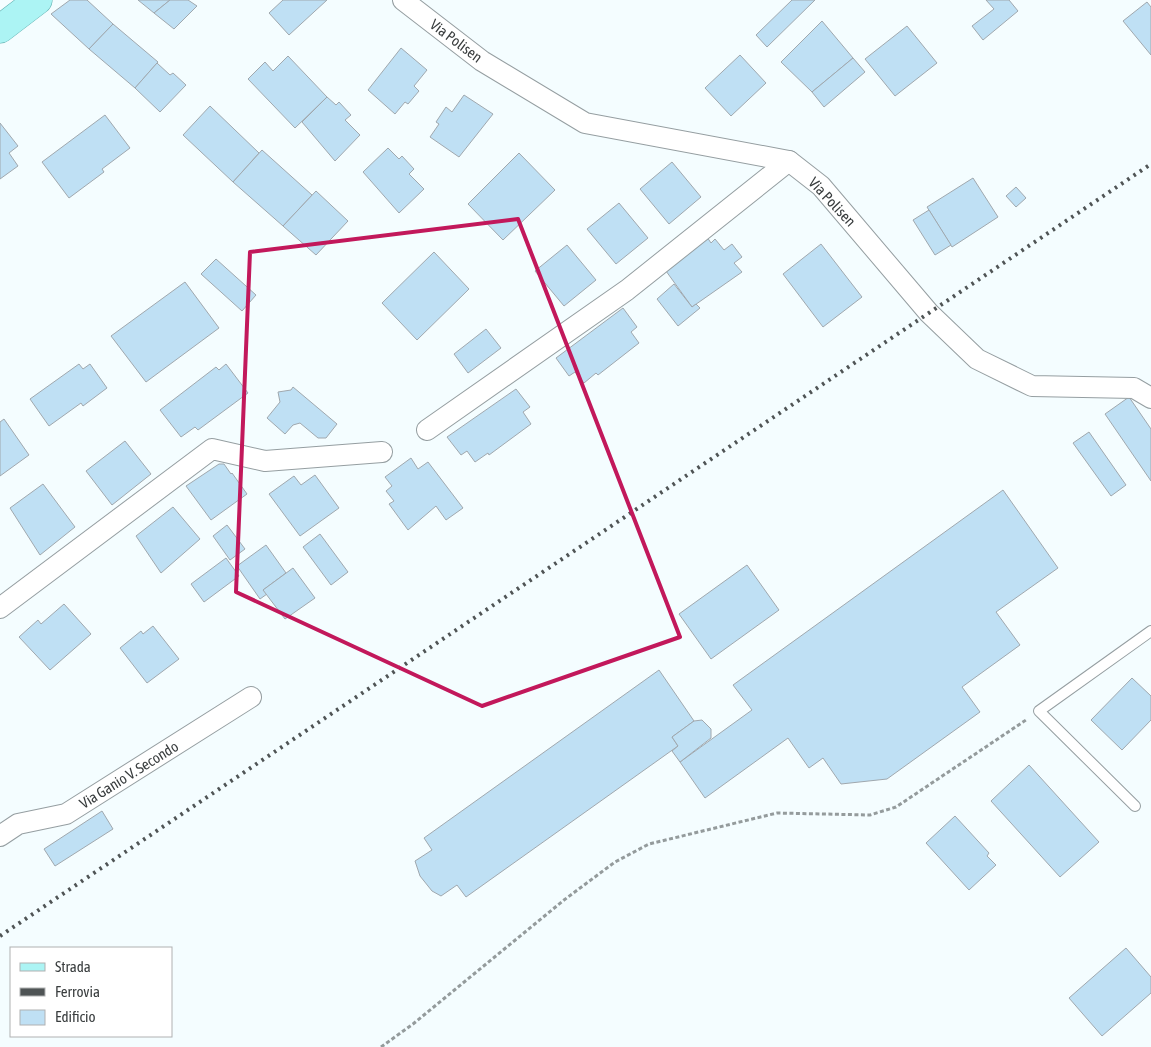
<svg xmlns="http://www.w3.org/2000/svg" width="1151" height="1047" font-family="'Asap Condensed',sans-serif">
  <rect width="100%" height="100%" fill="#f4fdff"/>
  <g fill="#bfe0f4" stroke="#a0a8ae">
    <polygon points="70,0 87,0 113,24 89,49 51,14"/>
    <polygon points="138,0 170,0 154,13"/>
    <polygon points="170,0 188,0 197,6 174,29 154,13"/>
    <polygon points="283,0 327,0 289,35 269,13"/>
    <polygon points="792,0 815,0 767,47 756,35"/>
    <polygon points="986,0 1009,0 1018,11 983,40 972,26 994,9"/>
    <polygon points="1147,2 1151,7 1151,55 1123,21"/>
    <polygon points="822,21 853,58 812,92 781,62"/>
    <polygon points="113,24 158,62 135,88 89,49"/>
    <polygon points="907,26 937,63 895,96 865,59"/>
    <polygon points="401,48 427,70 414,86 419,91 408,104 405,102 395,114 368,90"/>
    <polygon points="740,55 766,83 731,116 705,88"/>
    <polygon points="288,56 327,97 295,128 248,79 265,62 273,71"/>
    <polygon points="853,58 865,72 824,107 812,92"/>
    <polygon points="157,63 170,75 173,73 186,85 160,112 135,88"/>
    <polygon points="464,95 493,114 459,157 430,137 439,124 436,122 446,107 452,112"/>
    <polygon points="327,97 336,105 339,102 351,115 345,120 360,135 335,161 302,122"/>
    <polygon points="210,106 259,153 233,182 183,135"/>
    <polygon points="105,115 130,148 102,169 104,172 69,198 42,162"/>
    <polygon points="0,123 18,146 9,153 18,166 0,179"/>
    <polygon points="388,148 399,159 402,156 414,169 409,174 424,189 399,213 363,172"/>
    <polygon points="262,150 312,195 283,226 233,182"/>
    <polygon points="519,153 555,190 503,240 468,204"/>
    <polygon points="672,162 701,197 669,224 640,189"/>
    <polygon points="973,178 998,217 952,247 927,207"/>
    <polygon points="1016,187 1026,198 1016,207 1006,196"/>
    <polygon points="316,191 348,221 316,255 283,226"/>
    <polygon points="619,203 648,238 616,264 587,229"/>
    <polygon points="929,210 951,245 935,255 913,220"/>
    <polygon points="707,237 711,243 715,239 724,250 732,244 742,257 734,263 742,272 692,307 666,271"/>
    <polygon points="821,244 862,297 823,327 783,274"/>
    <polygon points="567,245 596,280 564,306 535,271"/>
    <polygon points="434,252 469,289 417,340 382,303"/>
    <polygon points="216,259 256,295 242,311 201,274"/>
    <polygon points="185,282 219,328 146,382 111,336"/>
    <polygon points="674,284 692,307 696,304 700,308 678,326 657,299"/>
    <polygon points="623,308 637,327 631,332 639,343 598,375 596,373 584,383 575,372 569,376 556,358"/>
    <polygon points="486,329 501,348 468,373 454,354"/>
    <polygon points="79,364 83,369 90,364 107,388 83,406 81,403 49,426 30,399"/>
    <polygon points="226,364 248,393 198,430 195,427 181,437 160,410 216,367 219,370"/>
    <polygon points="293,387 337,424 326,438 318,438 300,423 293,425 285,434 267,418 280,402 278,392 291,390"/>
    <polygon points="516,389 530,407 523,412 531,424 489,455 488,453 475,462 467,451 461,455 447,437"/>
    <polygon points="1129,397 1151,429 1151,481 1105,414"/>
    <polygon points="4,419 29,455 0,476 0,422"/>
    <polygon points="1089,432 1126,485 1111,496 1073,443"/>
    <polygon points="125,441 151,474 112,505 86,471"/>
    <polygon points="411,458 418,469 428,462 463,508 446,520 436,506 408,530 389,504 394,501 386,491 392,486 385,477"/>
    <polygon points="219,464 224,464 231,474 232,473 247,494 211,520 186,486"/>
    <polygon points="315,475 339,508 300,536 269,494 294,476 301,485"/>
    <polygon points="43,484 75,527 40,555 10,508"/>
    <polygon points="1003,490 1058,568 996,612 1020,645 962,687 980,712 887,779 841,784 823,758 809,768 788,738 705,798 680,762 752,710 733,685"/>
    <polygon points="173,507 200,539 161,573 136,536"/>
    <polygon points="227,525 245,549 230,560 213,536"/>
    <polygon points="320,534 348,572 331,585 303,547"/>
    <polygon points="266,545 286,573 263,590 267,594 260,599 237,566"/>
    <polygon points="226,558 239,576 204,602 191,584"/>
    <polygon points="747,565 779,610 711,659 679,614"/>
    <polygon points="293,568 315,598 285,619 263,590"/>
    <polygon points="64,604 91,634 50,670 19,637 38,620 41,624"/>
    <polygon points="153,626 179,659 147,683 120,648 141,631 143,634"/>
    <polygon points="659,670 694,721 672,737 678,746 466,897 457,885 441,896 432,891 420,876 415,861 432,850 424,838"/>
    <polygon points="1132,678 1151,696 1151,720 1122,750 1091,720"/>
    <polygon points="702,720 711,729 711,738 680,762 672,751 678,746 672,737 694,721"/>
    <polygon points="1029,765 1099,842 1060,877 991,801"/>
    <polygon points="102,811 113,829 55,866 44,849"/>
    <polygon points="955,816 989,853 987,856 996,865 969,890 926,843"/>
    <polygon points="1126,948 1151,977 1151,993 1102,1036 1069,998"/>
  </g>
  <g fill="none" stroke-linecap="round" stroke-linejoin="round">
    <g stroke="#959ea1" stroke-width="12">
      <polyline id="lane" points="1135,806 1039,711 1151,631"/>
    </g>
    <g stroke="#959ea1" stroke-width="22">
      <g id="street">
        <polyline points="403,0 482,61 585,123 789,161 821,186 929,313 977,359 1032,386 1134,388 1151,398"/>
        <polyline points="427,430 627,290 789,161"/>
        <polyline points="0,608 212,449 265,461 382,452"/>
        <polyline points="0,836 18,824 66,814 251,697"/>
      </g>
    </g>
    <g stroke="#60afaf" stroke-width="29">
      <polyline id="primary" points="0,29 38,0"/>
    </g>
    <polyline stroke="#949b9c" stroke-width="3" stroke-dasharray="4 2.5" stroke-linecap="butt" points="381,1047 413,1024 564,900 615,862 649,844 777,813 870,815 896,807 1026,720"/>
    <use href="#lane" stroke="#fff" stroke-width="10"/>
    <use href="#street" stroke="#fff" stroke-width="20"/>
    <use href="#primary" stroke="#acf4f4" stroke-width="28"/>
    <polyline stroke="#4f5455" stroke-width="4" stroke-dasharray="2.5 5" stroke-linecap="butt" points="0,936 1151,164"/>
  </g>
  <path fill="none" stroke="#c2185b" stroke-width="4" stroke-linejoin="round" d="M518,219L680,637L482,706L236,592L250,252Z"/>
  <g text-anchor="middle" stroke-width="4" stroke-linejoin="round" paint-order="stroke">
    <g font-size="15" fill="#393d3e" stroke="#fff">
      <text transform="translate(456 41) rotate(37)" y="5">Via Polisen</text>
      <text transform="translate(832 202) rotate(47)" y="5">Via Polisen</text>
      <text transform="translate(129 775) rotate(-32)" y="5">Via Ganio V. Secondo</text>
    </g>
  </g>
  <rect x="10" y="947" width="162" height="90" fill="#ffffff" stroke="#b0b1b2"/>
  <rect x="20" y="963" width="25" height="8" fill="#acf4f4" stroke="#b0b1b2"/>
  <text x="55" y="972" font-size="15" fill="#393d3e">Strada</text>
  <rect x="20" y="988" width="25" height="8" fill="#4f5455" stroke="#b0b1b2"/>
  <text x="55" y="997" font-size="15" fill="#393d3e">Ferrovia</text>
  <rect x="20" y="1010" width="25" height="15" fill="#bfe0f4" stroke="#b0b1b2"/>
  <text x="55" y="1022" font-size="15" fill="#393d3e">Edificio</text>
</svg>
